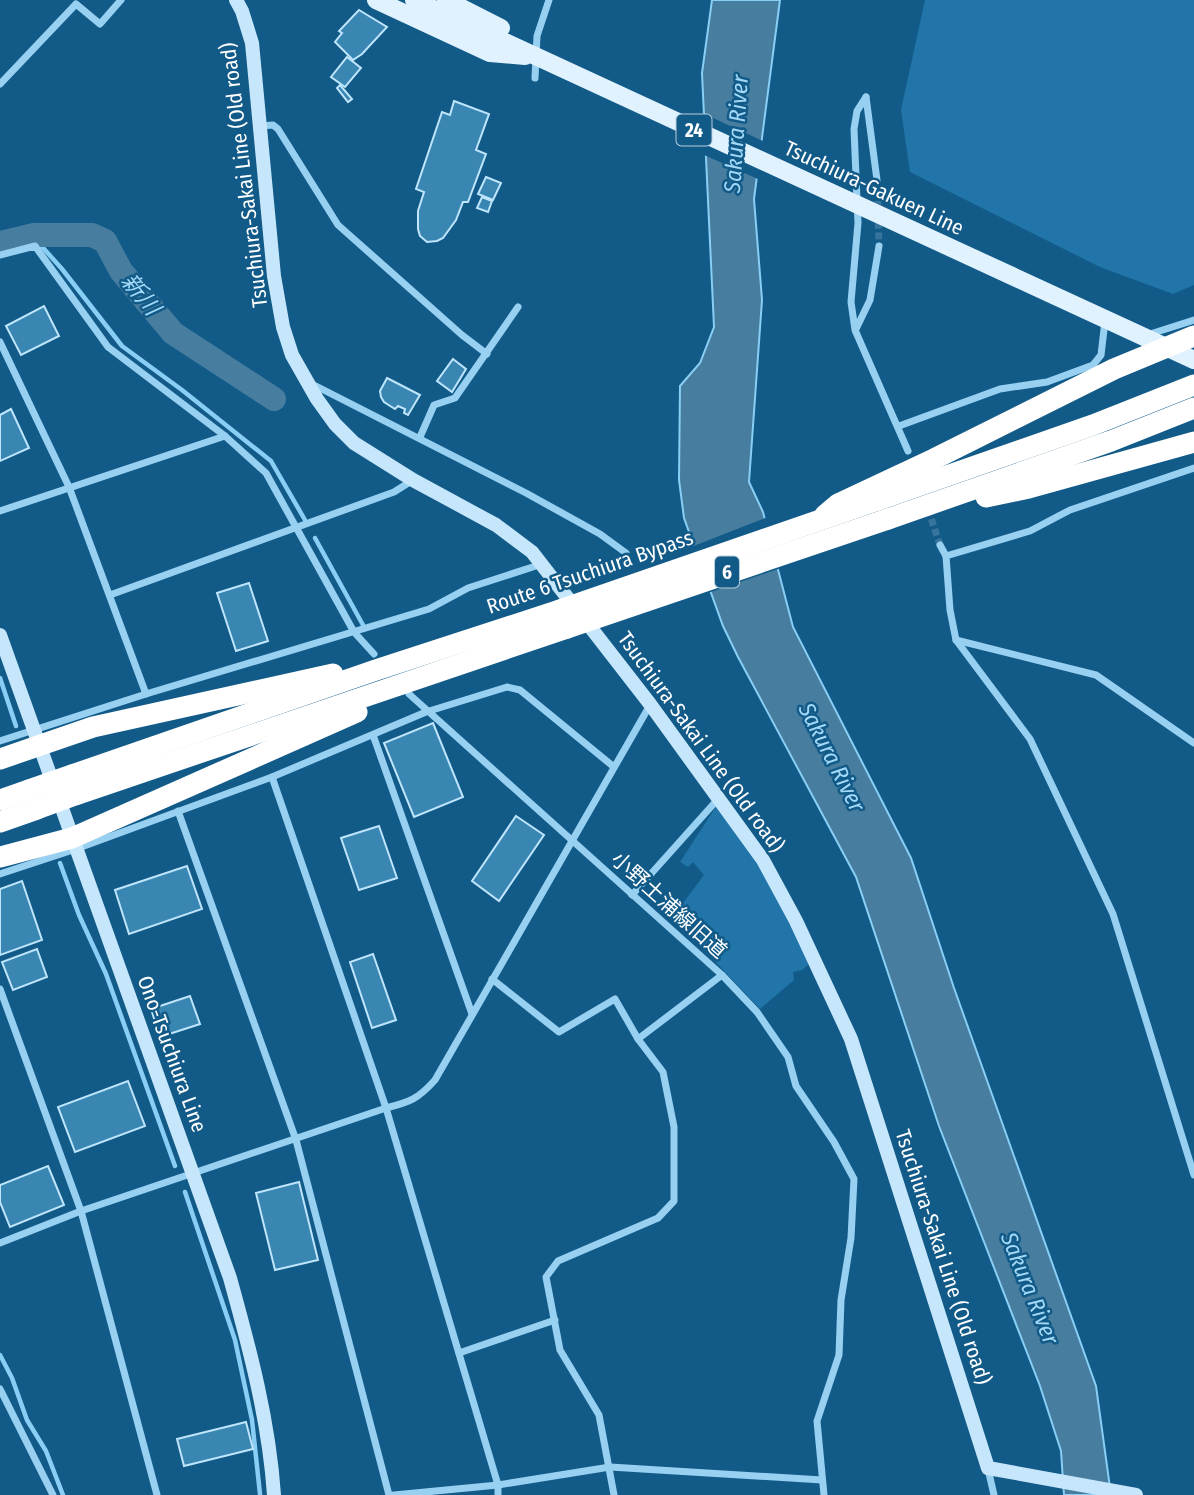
<svg xmlns="http://www.w3.org/2000/svg" width="1194" height="1495" font-family="'Fira Sans Condensed','Noto Sans JP',sans-serif">
  <rect width="100%" height="100%" fill="#125b89"/>
  <g fill="#2175a8">
    <polygon points="925,0 1194,0 1194,285 1173,294 1100,267 910,172 901,110"/>
    <path d="M719,802C755,855 785,904 809,964L802,970L793,972L794,980L760,1009L677,921L680,907L704,875L693,862L688,867L680,862Z"/>
  </g>
  <polygon fill="#477d9f" stroke="#89cef4" stroke-width="2" points="712,0 780,0 754,199 762,300 749,482 763,512 793,627 911,858 954,988 1096,1386 1111,1495 1064,1495 1061,1451 1040,1386 939,1126 856,877 738,657 723,626 684,518 679,480 680,386 700,363 714,327 702,73"/>
  <g fill="#125b89">
    <polygon points="700,112 765,142 760,180 702,154"/>
    <polygon points="768,517 781,568 708,593 691,547"/>
  </g>
  <g fill="none" stroke-linecap="round" stroke-linejoin="round">
    <g stroke="#89cef4" stroke-width="4.5">
      <polyline points="36,240 62,269 122,346 182,390 271,461 305,520"/>
      <polyline points="315,538 363,625"/>
      <polyline points="0,678 16,726"/>
      <polyline points="60,863 79,915 106,974 175,1166"/>
      <polyline points="185,1192 235,1340 252,1420 260,1494"/>
      <polyline points="0,1355 12,1378 27,1420 46,1451 63,1495"/>
    </g>
    <polyline stroke="#477d9f" stroke-width="24" points="0,243 34,235 92,235 105,241 121,271 173,333 274,399"/>
  </g>
  <g fill="#3a86b3" stroke="#bee5fc" stroke-width="2">
    <polygon points="359,10 387,27 362,54 353,60 335,42 342,33 339,31"/>
    <polygon points="347,57 361,68 345,87 331,77"/>
    <polygon points="340,85 352,99 348,102 337,88"/>
    <polygon points="454,101 489,114 476,150 486,154 468,202 463,202 456,220 443,238 437,241 427,242 420,236 418,229 418,211 424,192 416,189 442,112 450,115"/>
    <polygon points="486,177 501,183 493,200 478,194"/>
    <polygon points="482,197 492,201 488,212 477,208"/>
    <polygon points="44,306 59,336 21,355 6,326"/>
    <polygon points="453,359 466,369 452,392 437,381"/>
    <polygon points="387,378 420,395 408,415 404,413 405,409 398,406 395,409 384,402 381,397 380,391"/>
    <polygon points="11,409 29,448 0,461 0,415"/>
    <polygon points="249,583 268,641 236,651 217,593"/>
    <polygon points="433,723 463,797 414,817 384,743"/>
    <polygon points="516,816 544,835 499,901 472,881"/>
    <polygon points="379,826 397,878 359,890 341,838"/>
    <polygon points="187,866 202,909 129,934 115,890"/>
    <polygon points="22,881 42,940 0,955 0,889"/>
    <polygon points="37,949 47,977 13,990 2,962"/>
    <polygon points="373,954 396,1020 372,1028 350,962"/>
    <polygon points="190,996 200,1024 160,1037 151,1009"/>
    <polygon points="128,1081 145,1126 75,1152 58,1107"/>
    <polygon points="48,1166 64,1205 10,1227 0,1202 0,1185"/>
    <polygon points="299,1182 318,1260 275,1270 256,1193"/>
    <polygon points="246,1422 253,1449 184,1466 177,1439"/>
  </g>
  <g fill="none" stroke-linecap="round" stroke-linejoin="round">
    <g stroke="#36749b" stroke-width="7" stroke-dasharray="7 3.5" stroke-linecap="butt">
      <polyline points="877,180 879,246"/>
      <polyline points="928,509 940,545"/>
    </g>
    <g stroke="#98d0f1" stroke-width="7">
      <polyline points="535,78 537,36 549,0"/>
      <polyline points="0,84 76,4 100,24 121,0"/>
      <polyline points="866,97 857,111 854,129 858,223 851,302 855,330 908,451"/>
      <polyline points="866,97 877,180"/>
      <polyline points="260,126 273,125 278,129 338,225 462,335 487,354"/>
      <polyline points="0,255 35,246 108,347 225,436 266,473 354,632 374,654"/>
      <polyline points="856,329 870,300 879,246"/>
      <polyline points="1147,335 1194,320"/>
      <polyline points="0,342 69,487 146,694"/>
      <polyline points="310,383 526,493 600,534 626,553"/>
      <polyline points="899,426 1000,389 1047,382 1093,365 1101,355 1105,321"/>
      <polyline points="420,437 434,405 455,398 518,307"/>
      <polyline points="0,511 225,436"/>
      <polyline points="940,545 946,556 950,610 956,640 1030,739 1113,914 1194,1175"/>
      <polyline points="946,556 1030,531 1070,510 1194,468"/>
      <polyline points="110,595 394,492 413,480"/>
      <polyline points="956,640 1096,675 1194,743"/>
      <polyline points="409,694 722,975 638,1039 663,1072 674,1127 674,1201 658,1218 558,1261 546,1277 560,1350 599,1415 614,1495"/>
      <polyline points="373,735 472,1014"/>
      <polyline points="0,741 146,694 429,609 468,588 542,564"/>
      <polyline points="272,777 386,1108 498,1485 498,1495"/>
      <polyline points="178,811 296,1140 389,1495"/>
      <polyline points="0,874 76,849 272,777 426,712 507,687 520,690 614,767"/>
      <polyline points="632,895 718,799"/>
      <polyline points="722,975 757,1012 788,1057 796,1086 834,1142 854,1179 851,1238 841,1300 839,1355 817,1421 824,1495"/>
      <polyline points="492,979 559,1032 615,999 638,1039"/>
      <polyline points="0,989 81,1211 157,1495"/>
      <path d="M0,1243L81,1211L386,1108C410,1102 418,1099 435,1080L650,705"/>
      <polyline points="459,1353 555,1320"/>
      <polyline points="0,1389 53,1495"/>
      <polyline points="988,1469 994,1495"/>
      <polyline points="394,1495 498,1485 610,1467 822,1480"/>
    </g>
    <g stroke="#c6e7fb" stroke-width="14">
      <polyline points="236,0 242,11 252,43 274,276 283,327 292,355 317,399 335,424 354,443 413,480 496,525 532,552 650,704 763,860 796,921 851,1039 988,1468 1136,1495"/>
      <path d="M0,635L230,1278C250,1350 269,1421 274,1495"/>
    </g>
    <g stroke="#e1f2ff" stroke-width="18">
      <polyline points="376,0 490,53 525,56"/>
      <polyline points="414,0 1194,360"/>
      <polyline points="446,0 501,28"/>
    </g>
    <g stroke="#fff" stroke-width="21">
      <polyline points="986,497 1029,488 1194,442"/>
      <polyline points="878,500 1093,425 1194,385"/>
      <polyline points="825,515 838,504 934,459 1114,369 1194,336"/>
      <polyline points="888,519 1111,441 1194,408"/>
      <polyline points="0,759 93,727 333,674"/>
      <polyline points="72,775 376,670 560,610"/>
      <polyline points="78,794 567,628"/>
      <polyline points="0,800 29,790"/>
      <polyline points="0,822 37,809"/>
      <polyline points="0,857 72,838 357,712"/>
    </g>
    <g stroke="#fff" stroke-width="21">
      <polyline points="560,610 878,500"/>
      <polyline points="567,628 888,519"/>
      <polyline points="29,790 72,775"/>
      <polyline points="37,809 78,794"/>
    </g>
  </g>
  <g text-anchor="middle" stroke-width="5" stroke-linejoin="round" paint-order="stroke">
    <g fill="#125b89" stroke="#b8cedc" stroke-width="2">
      <rect x="676.5" y="114.5" width="35" height="31" rx="5"/>
      <rect x="715" y="556.5" width="24" height="31" rx="5"/>
    </g>
    <g font-size="19" font-weight="bold" fill="#fff">
      <text x="694" y="137">24</text>
      <text x="727" y="579">6</text>
    </g>
    <g font-size="21" fill="#fff" stroke="#125b89">
      <text transform="translate(244 175) rotate(-97)" y="7">Tsuchiura-Sakai Line (Old road)</text>
      <text transform="translate(874 188) rotate(25)" y="7">Tsuchiura-Gakuen Line</text>
      <text transform="translate(590 572) rotate(-19)" y="7">Route 6 Tsuchiura Bypass</text>
      <text transform="translate(701 742) rotate(54)" y="7">Tsuchiura-Sakai Line (Old road)</text>
      <text transform="translate(669 905) rotate(42)" y="7">小野土浦線旧道</text>
      <text transform="translate(172 1054) rotate(70)" y="7">Ono-Tsuchiura Line</text>
      <text transform="translate(943 1257) rotate(72)" y="7">Tsuchiura-Sakai Line (Old road)</text>
    </g>
    <g font-size="23" font-style="italic" fill="#a3d9f8" stroke="#125b89">
      <text transform="translate(736 134) rotate(-86)" y="8">Sakura River</text>
      <text transform="translate(141 294) rotate(51)" y="8">新川</text>
      <text transform="translate(832 757) rotate(63)" y="8">Sakura River</text>
      <text transform="translate(1030 1288) rotate(68)" y="8">Sakura River</text>
    </g>
  </g>
</svg>
